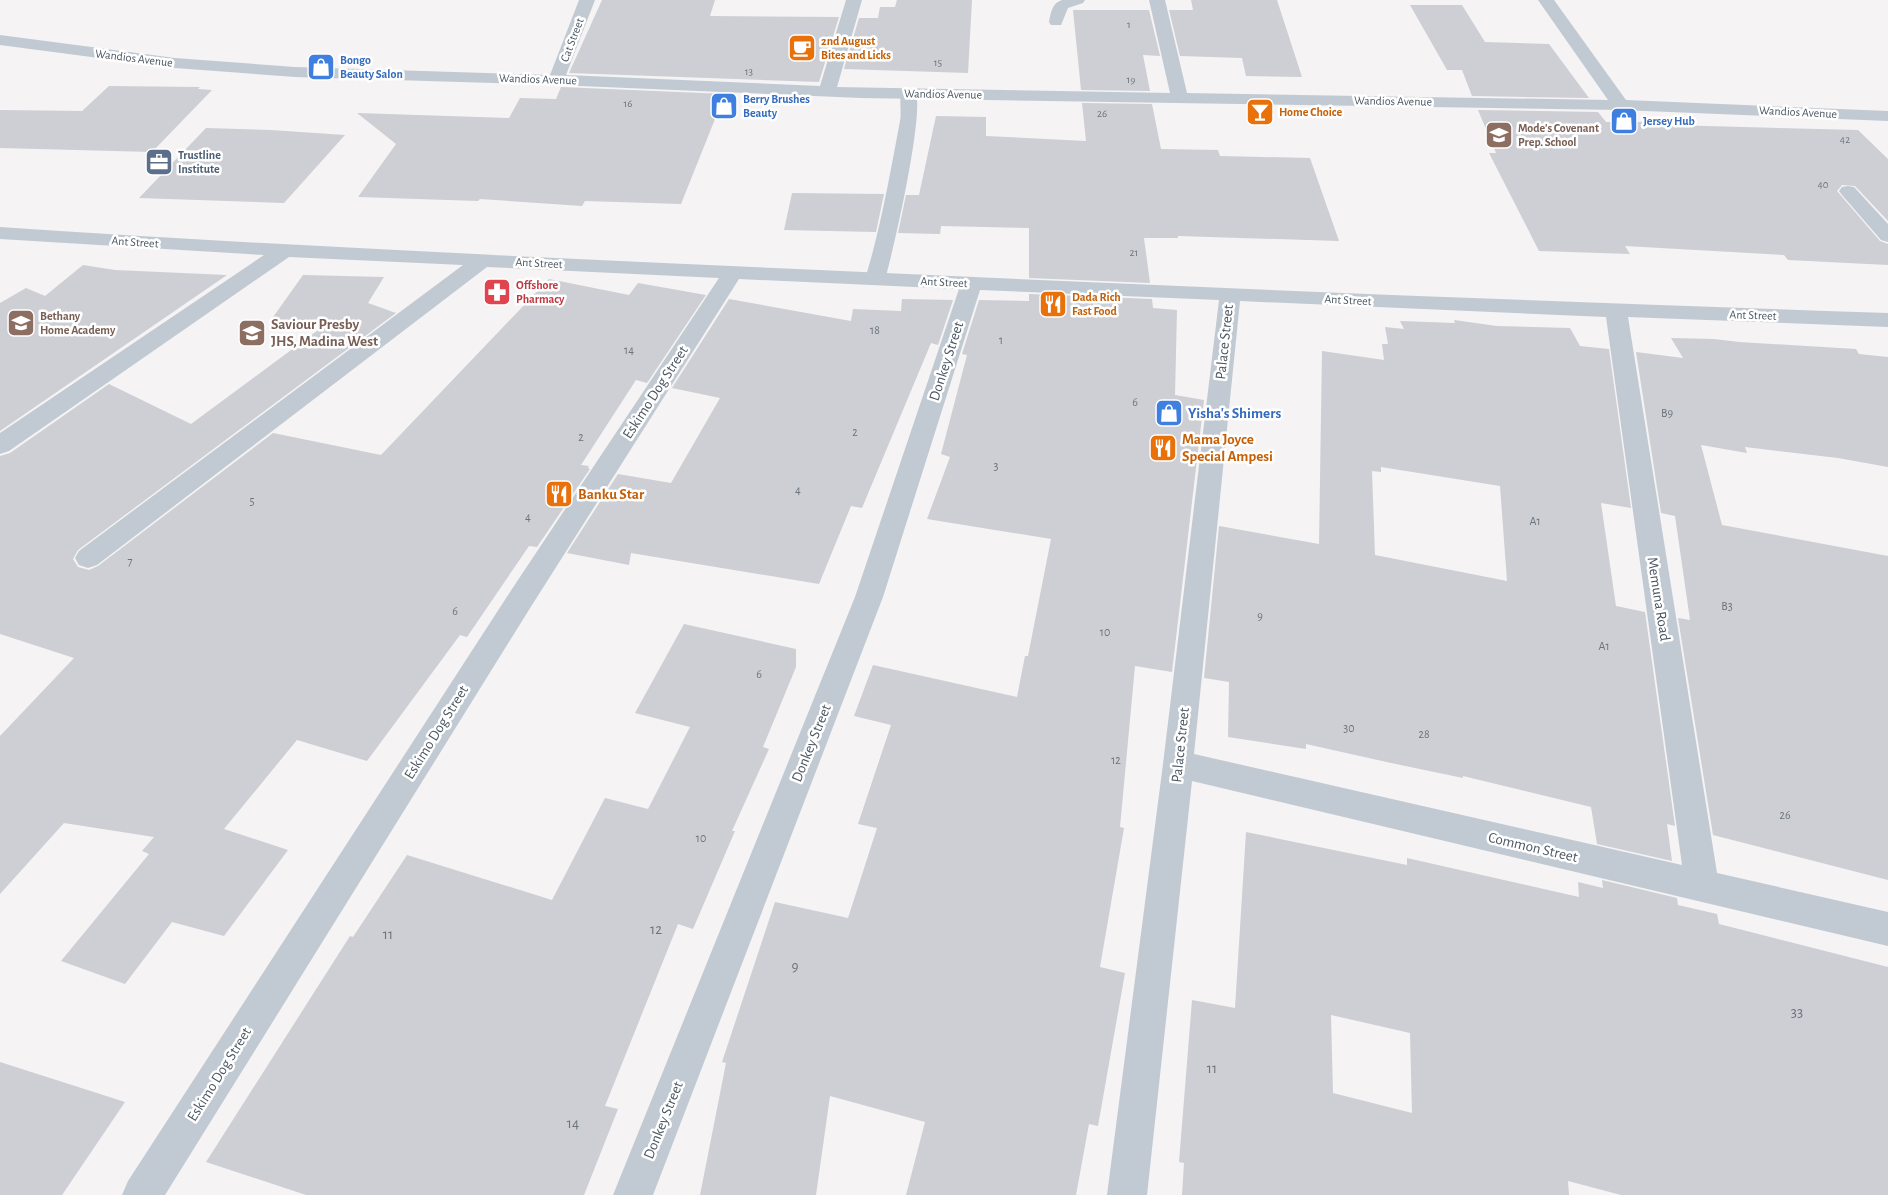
<svg xmlns="http://www.w3.org/2000/svg" width="1888" height="1195" font-family="'Alegreya Sans',sans-serif">
  <rect width="100%" height="100%" fill="#f5f3f3"/>
  <g fill="#cdcfd5" fill-rule="evenodd">
    <polygon points="602,0 715,0 710,16 839,17 819,82 569,73"/>
    <polygon points="897,0 972,0 968,73 844,69 859,18 878,18 880,7 895,7"/>
    <polygon points="1191,0 1277,0 1302,77 1246,76 1242,58 1180,56 1169,10 1193,10"/>
    <polygon points="1410,5 1462,5 1485,42 1549,44 1589,98 1472,96 1462,70 1447,70"/>
    <polygon points="1073,10 1149,10 1160,56 1143,55 1150,91 1081,90"/>
    <polygon points="109,86 200,87 198,89 212,90 152,152 0,148 0,110 82,111"/>
    <polygon points="561,87 725,94 681,204 585,201 582,206 480,199 478,201 358,197 396,144 357,113 509,118 520,98 556,99"/>
    <polygon points="1082,103 1152,104 1161,149 1218,150 1220,156 1310,158 1339,241 1178,236 1178,238 1144,238 1150,283 1029,278 1029,228 941,226 940,234 898,233 906,195 919,195 936,116 986,117 986,136 1086,141"/>
    <polygon points="1478,110 1598,112 1606,122 1666,122 1669,125 1858,130 1888,159 1888,221 1855,186 1842,185 1837,191 1880,241 1888,244 1888,265 1788,260 1784,255 1625,246 1630,254 1539,251 1489,153 1496,153"/>
    <polygon points="206,128 271,130 345,135 284,203 139,198"/>
    <polygon points="792,193 884,194 876,232 784,230"/>
    <polygon points="83,265 115,270 227,275 0,431 0,303 26,288 45,296"/>
    <polygon points="303,275 384,277 368,303 396,313 78,550 73,559 78,567 89,570 98,566 273,433 381,455 549,279 629,295 638,283 706,295 647,383 636,380 581,465 589,466 588,468 590,469 537,547 529,546 467,637 460,635 367,761 297,740 224,829 288,850 224,936 172,922 125,984 61,961 149,854 142,851 154,837 64,823 0,894 0,736 74,658 0,634 0,456 10,453 109,384 191,424 329,322 271,320"/>
    <polygon points="1029,294 1152,299 1153,308 1177,310 1175,395 1204,400 1172,672 1135,666 1120,827 1124,828 1100,967 1125,973 1098,1126 1089,1124 1076,1195 906,1195 925,1122 830,1096 816,1195 700,1195 726,1063 722,1062 775,902 848,918 877,828 858,824 891,725 854,716 873,665 1017,697 1025,656 1028,656 1051,539 927,519 950,457 941,454 967,355 962,354 979,300 1029,301"/>
    <polygon points="729,299 851,321 853,309 901,311 902,299 953,300 938,345 931,343 862,508 851,506 819,584 631,553 629,565 567,553 618,474 671,483 720,398 672,388"/>
    <path d="M1454,320L1497,326L1570,328L1580,346L1609,349L1631,508L1601,503L1616,606L1645,612L1675,826L1667,824L1672,861L1597,844L1591,807L1463,776V778L1391,763L1306,744V749L1228,737L1229,682L1204,678L1219,526L1319,544L1322,351L1384,360L1382,344H1388L1385,327L1404,329L1400,321L1455,323ZM1381,467L1500,486L1507,581L1375,555L1372,471L1381,472Z"/>
    <polygon points="1671,338 1714,339 1739,342 1856,349 1859,354 1888,357 1888,467 1838,458 1745,447 1747,453 1701,445 1722,525 1888,556 1888,880 1713,835 1678,618 1690,620 1675,516 1661,513 1636,352 1683,358"/>
    <polygon points="684,624 796,649 796,667 763,747 769,749 732,831 735,831 693,929 678,924 605,1106 618,1109 584,1195 306,1195 206,1162 350,936 353,937 407,855 552,900 605,798 648,809 690,727 635,713"/>
    <path d="M1246,832L1407,865V858L1579,897L1578,882L1603,888L1602,880L1677,898L1678,905L1717,914L1719,924L1888,967V1195H1621L1568,1181L1569,1195H1182L1184,1163L1179,1162L1192,1000L1235,1008ZM1331,1015L1410,1033L1412,1113L1333,1093Z"/>
    <polygon points="0,1062 125,1102 62,1195 0,1195"/>
  </g>
  <g fill="none" stroke-linecap="round" stroke-linejoin="round">
    <g fill="#c1cad2" fill-rule="evenodd">
      <path d="M1062,0H1085L1083,3L1068,8L1061,25H1051L1049,22C1051,12 1052,3 1062,0Z"/>
      <path d="M909,89L915,91C926,107 893,253 885,279L882,283L875,285L868,283L865,279C881,227 890,174 900,121C902,111 898,98 903,91Z"/>
      <polygon points="1848,186 1854,187 1888,224 1888,242 1881,240 1842,195 1839,191 1842,187"/>
    </g>
    <g fill="#c1cad2" fill-rule="evenodd">
      <polygon points="579,0 595,0 566,75 820,86 846,0 862,0 837,87 1170,93 1149,0 1165,0 1187,93 1608,100 1538,0 1554,0 1626,100 1888,111 1888,121 1621,110 861,98 556,85 295,77 175,68 0,45 0,35 175,58 295,67 550,75"/>
      <path d="M0,227C265,245 531,257 797,269C1160,286 1524,301 1888,313V327L1628,317L1717,873L1888,912V946L1192,781L1147,1195H1107L1163,764L1219,300L980,290L883,597L653,1195H613L855,597L959,289L739,279L532,605L165,1195H122L128,1181L512,589L719,278L487,267L97,565L88,568L79,565L75,558L79,551L463,265L289,257L9,451L0,454V433L264,255L0,239ZM1240,301L1606,317L1682,865L1194,754Z"/>
    </g>
  </g>
  <defs>
    <g id="cafe-square" transform="scale(1.4375)"><rect x="-9" y="-9" width="18" height="18" rx="4" fill="#e8710a" stroke="#fff"/><path d="M-5.5-4.5H6V0H3Q3 3.5 0 3.5H-2.5Q-5.5 3.5-5.5 0ZM3-3.2v2h1.7v-2ZM-6 4.5H4V6H-6Z" fill="#fff"/></g>
    <g id="shop-square" transform="scale(1.4375)"><rect x="-9" y="-9" width="18" height="18" rx="4" fill="#3f7fe0" stroke="#fff"/><path d="M-5-2.5h2.3a2.7 3.5 0 0 1 5.4 0H5L5.5 6h-11ZM-1.5-2.5h3a1.5 2.3 0 0 0-3 0Z" fill="#fff"/></g>
    <g id="bar-square" transform="scale(1.4375)"><rect x="-9" y="-9" width="18" height="18" rx="4" fill="#e8710a" stroke="#fff"/><path d="M-6-5H6L.8 .8V4.5H3.5V6h-7V4.5H-.8V.8Z" fill="#fff"/></g>
    <g id="school-square" transform="scale(1.4375)"><rect x="-9" y="-9" width="18" height="18" rx="4" fill="#8d6e63" stroke="#fff"/><path d="M0-5L7-2L0 1L-7-2ZM-4 1L0 2.5L4 1V4Q0 6-4 4Z" fill="#fff"/></g>
    <g id="office-square" transform="scale(1.4375)"><rect x="-9" y="-9" width="18" height="18" rx="4" fill="#5c6f8a" stroke="#fff"/><path d="M-6-3h4V-5.5h4V-3h4V5H-6ZM-1-4.5V-3h2v-1.5ZM-6 0V1H6V0Z" fill="#fff"/></g>
    <g id="pharmacy-square" transform="scale(1.4375)"><rect x="-9" y="-9" width="18" height="18" rx="4" fill="#e0444e" stroke="#fff"/><path d="M-2-6h4v4h4v4h-4v4h-4v-4h-4v-4h4Z" fill="#fff"/></g>
    <g id="restaurant-square" transform="scale(1.4375)"><rect x="-9" y="-9" width="18" height="18" rx="4" fill="#e8710a" stroke="#fff"/><path d="M-5-6h1v4h1v-4h1v4h1v-4h1v5L-1.5 .5V6h-2V.5L-5-1ZM5-6V6H3V1.5H1.5Q1.5-4 5-6Z" fill="#fff"/></g>
  </defs>
  <g fill-rule="evenodd">
    <use href="#cafe-square" x="802" y="48"/>
    <use href="#shop-square" x="321" y="67"/>
    <use href="#shop-square" x="724" y="106"/>
    <use href="#bar-square" x="1260" y="112"/>
    <use href="#shop-square" x="1624" y="121"/>
    <use href="#school-square" x="1499" y="135"/>
    <use href="#office-square" x="159" y="162"/>
    <use href="#pharmacy-square" x="497" y="292"/>
    <use href="#restaurant-square" x="1053" y="304"/>
    <use href="#school-square" x="21" y="323"/>
    <use href="#school-square" x="252" y="333"/>
    <use href="#shop-square" x="1169" y="413"/>
    <use href="#restaurant-square" x="1163" y="448"/>
    <use href="#restaurant-square" x="559" y="494"/>
  </g>
  <g text-anchor="middle" stroke-width="5" stroke-linejoin="round" paint-order="stroke">
    <g font-size="11" fill="#6b747e">
      <text x="1129" y="28">1</text>
      <text x="938" y="66">15</text>
      <text x="749" y="75">13</text>
      <text x="1131" y="83">19</text>
      <text x="628" y="107">16</text>
      <text x="1102" y="117">26</text>
      <text x="1845" y="143">42</text>
      <text x="1823" y="188">40</text>
      <text x="1134" y="256">21</text>
    </g>
    <g font-size="12" fill="#4a5661" stroke="#fff">
      <text transform="translate(572 40) rotate(-69)" y="4">Cat Street</text>
      <text transform="translate(134 58) rotate(7)" y="4">Wandios Avenue</text>
      <text transform="translate(538 79) rotate(2)" y="4">Wandios Avenue</text>
      <text transform="translate(943 94) rotate(1)" y="4">Wandios Avenue</text>
      <text transform="translate(1393 101) rotate(1)" y="4">Wandios Avenue</text>
      <text transform="translate(1798 112) rotate(3)" y="4">Wandios Avenue</text>
      <text transform="translate(135 242) rotate(4)" y="4">Ant Street</text>
      <text transform="translate(539 263) rotate(3)" y="4">Ant Street</text>
      <text transform="translate(944 282) rotate(3)" y="4">Ant Street</text>
      <text transform="translate(1348 300) rotate(3)" y="4">Ant Street</text>
      <text transform="translate(1753 315) rotate(2)" y="4">Ant Street</text>
    </g>
    <g font-size="12" font-weight="bold" fill="#c56008" stroke="#fff" text-anchor="start">
      <text x="821" y="45">2nd August<tspan x="821" dy="14">Bites and Licks</tspan></text>
      <text x="1279" y="116">Home Choice</text>
      <text x="1072" y="301">Dada Rich<tspan x="1072" dy="14">Fast Food</tspan></text>
    </g>
    <g font-size="12" font-weight="bold" fill="#366cbe" stroke="#fff" text-anchor="start">
      <text x="340" y="64">Bongo<tspan x="340" dy="14">Beauty Salon</tspan></text>
      <text x="743" y="103">Berry Brushes<tspan x="743" dy="14">Beauty</tspan></text>
      <text x="1643" y="125">Jersey Hub</text>
    </g>
    <g font-size="12" font-weight="bold" fill="#785e54" stroke="#fff" text-anchor="start">
      <text x="1518" y="132">Mode's Covenant<tspan x="1518" dy="14">Prep. School</tspan></text>
      <text x="40" y="320">Bethany<tspan x="40" dy="14">Home Academy</tspan></text>
    </g>
    <g font-size="12" font-weight="bold" fill="#4e5e75" stroke="#fff" text-anchor="start">
      <text x="178" y="159">Trustline<tspan x="178" dy="14">Institute</tspan></text>
    </g>
    <g font-size="12" font-weight="bold" fill="#be3a42" stroke="#fff" text-anchor="start">
      <text x="516" y="289">Offshore<tspan x="516" dy="14">Pharmacy</tspan></text>
    </g>
    <g font-size="12" fill="#6b747e">
      <text x="875" y="334">18</text>
      <text x="1001" y="344">1</text>
      <text x="629" y="354">14</text>
      <text x="1135" y="406">6</text>
      <text x="1667" y="417">B9</text>
      <text x="855" y="436">2</text>
      <text x="581" y="441">2</text>
      <text x="996" y="470">3</text>
      <text x="798" y="494">4</text>
      <text x="252" y="505">5</text>
      <text x="528" y="521">4</text>
      <text x="1535" y="525">A1</text>
      <text x="130" y="565">7</text>
      <text x="1727" y="610">B3</text>
      <text x="455" y="615">6</text>
      <text x="1260" y="620">9</text>
      <text x="1105" y="636">10</text>
      <text x="1604" y="650">A1</text>
      <text x="759" y="678">6</text>
      <text x="1349" y="732">30</text>
      <text x="1424" y="738">28</text>
      <text x="1116" y="764">12</text>
      <text x="1785" y="819">26</text>
      <text x="701" y="842">10</text>
    </g>
    <g font-size="15" font-weight="bold" fill="#785e54" stroke="#fff" text-anchor="start">
      <text x="271" y="329">Saviour Presby<tspan x="271" dy="17">JHS, Madina West</tspan></text>
    </g>
    <g font-size="15" fill="#4a5661" stroke="#fff">
      <text transform="translate(1224 342) rotate(-84)" y="5">Palace Street</text>
      <text transform="translate(946 361) rotate(-72)" y="5">Donkey Street</text>
      <text transform="translate(655 392) rotate(-57)" y="5">Eskimo Dog Street</text>
      <text transform="translate(1659 599) rotate(81)" y="5">Memuna Road</text>
      <text transform="translate(436 732) rotate(-58)" y="5">Eskimo Dog Street</text>
      <text transform="translate(811 743) rotate(-68)" y="5">Donkey Street</text>
      <text transform="translate(1180 745) rotate(-84)" y="5">Palace Street</text>
      <text transform="translate(1533 847) rotate(13)" y="5">Common Street</text>
      <text transform="translate(219 1074) rotate(-58)" y="5">Eskimo Dog Street</text>
      <text transform="translate(663 1120) rotate(-68)" y="5">Donkey Street</text>
    </g>
    <g font-size="15" font-weight="bold" fill="#366cbe" stroke="#fff" text-anchor="start">
      <text x="1188" y="418">Yisha's Shimers</text>
    </g>
    <g font-size="15" font-weight="bold" fill="#c56008" stroke="#fff" text-anchor="start">
      <text x="1182" y="444">Mama Joyce<tspan x="1182" dy="17">Special Ampesi</tspan></text>
      <text x="578" y="499">Banku Star</text>
    </g>
    <g font-size="15" fill="#6b747e">
      <text x="656" y="934">12</text>
      <text x="388" y="939">11</text>
      <text x="795" y="971">9</text>
      <text x="1797" y="1017">33</text>
      <text x="1212" y="1073">11</text>
      <text x="573" y="1128">14</text>
    </g>
  </g>
</svg>
